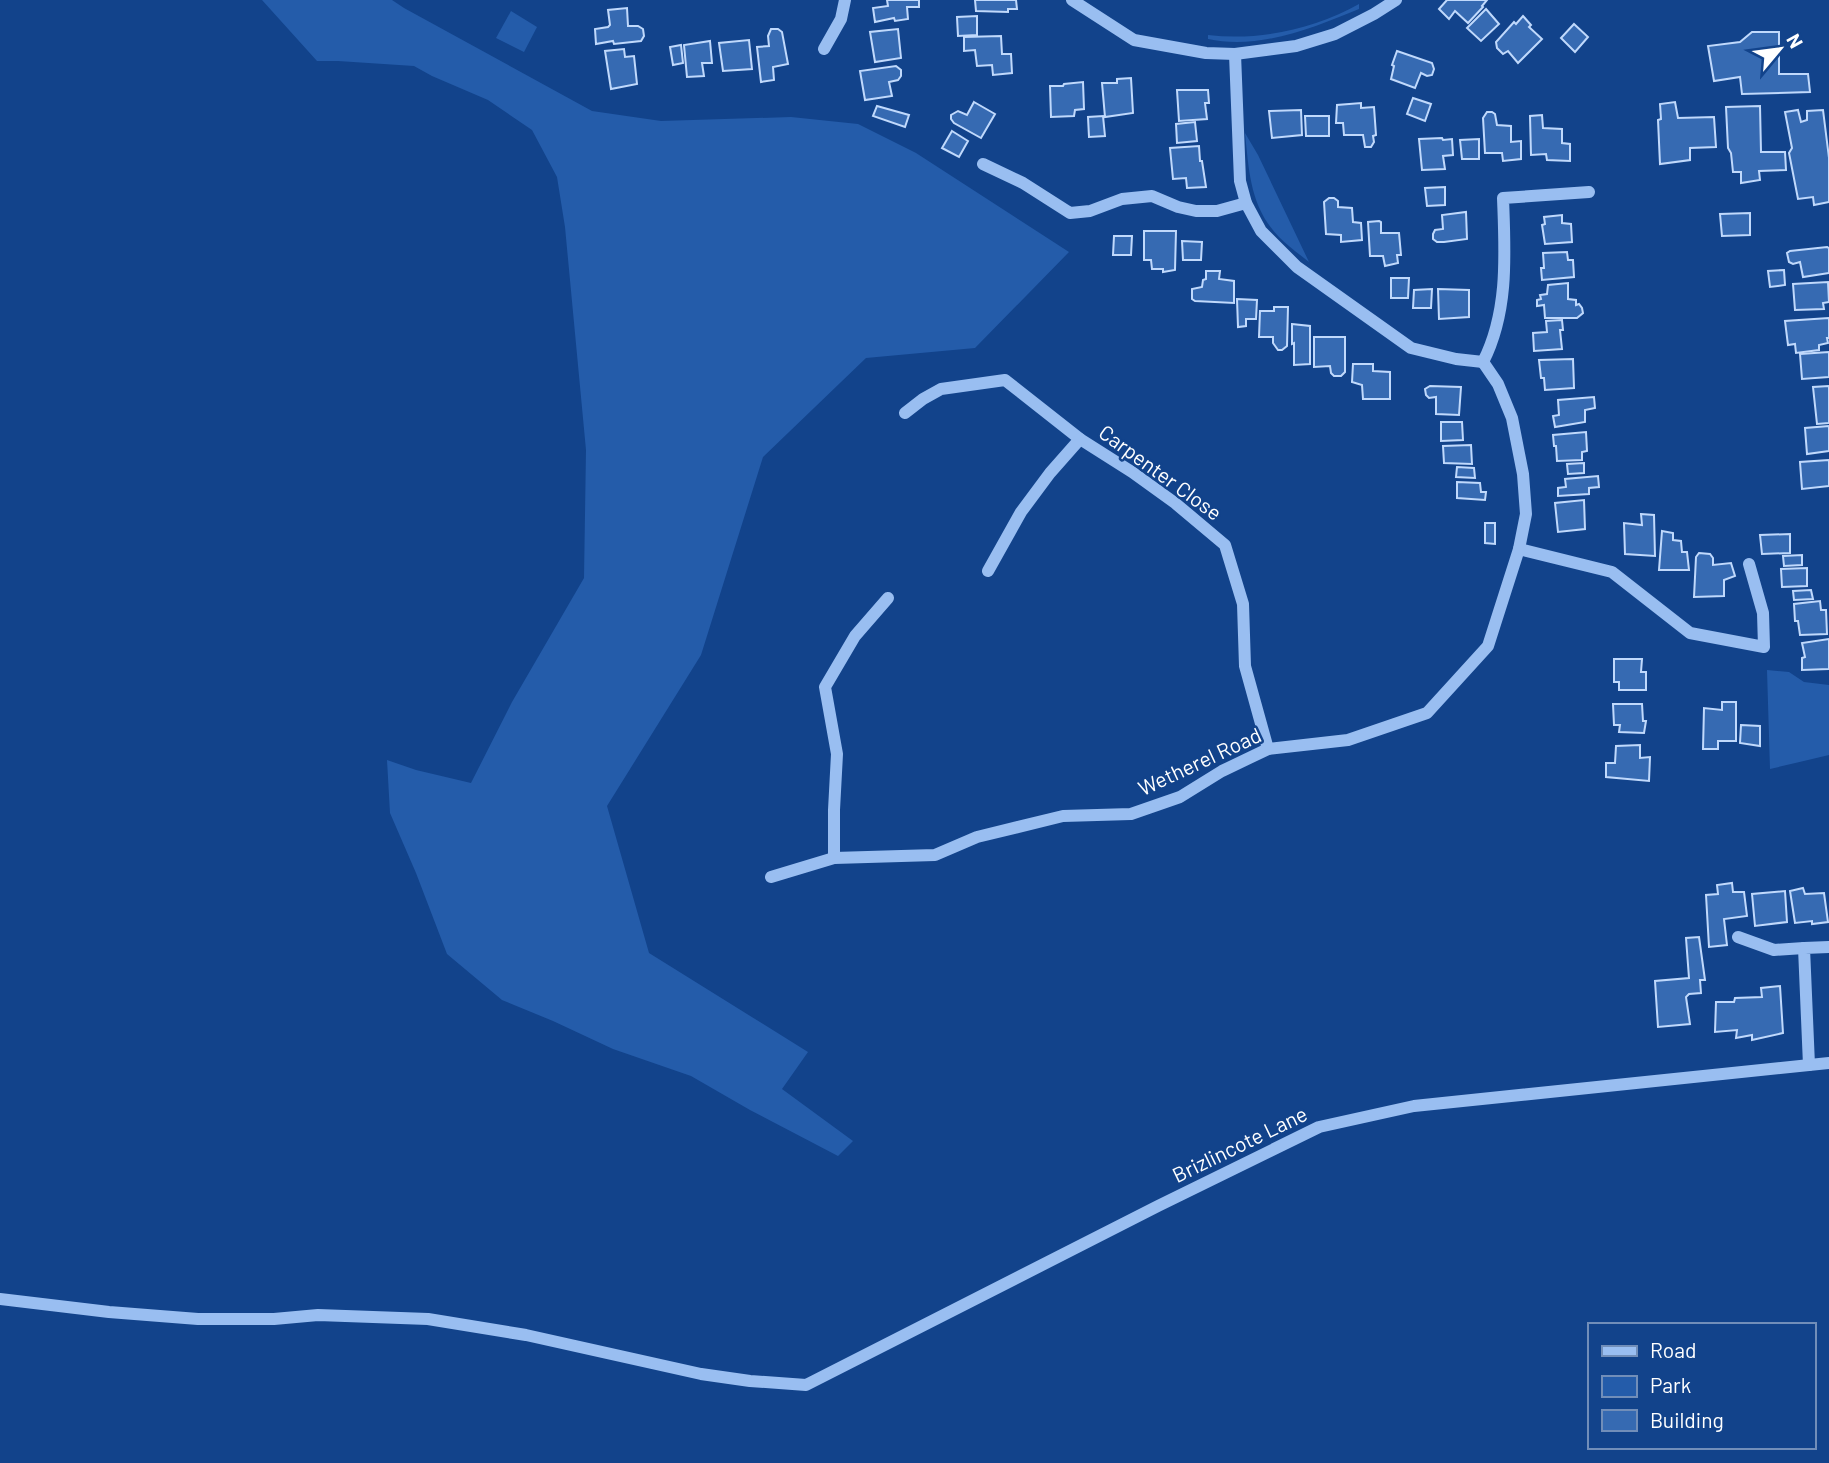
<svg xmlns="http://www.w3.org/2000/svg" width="1829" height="1463" font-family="Barlow,sans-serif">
  <rect width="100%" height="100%" fill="#12438b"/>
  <g fill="#245caa">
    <polygon points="262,0 392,0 404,8 592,111 661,121 791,117 858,124 916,153 1069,252 975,348 866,358 763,457 701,655 607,806 649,953 808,1052 782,1089 853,1141 838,1156 750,1110 691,1076 613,1049 553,1021 502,1000 447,954 416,873 390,813 387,760 416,770 471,783 512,702 584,578 586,450 565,227 557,177 532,130 488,100 432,76 414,66 338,61 317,61"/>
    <path d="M1359,4V9C1313,28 1259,50 1208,39V35C1260,41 1314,29 1359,4Z"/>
    <polygon points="511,11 537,27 524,52 496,38"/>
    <path d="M1245,133L1258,155L1309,262C1299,254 1288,246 1279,237C1250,207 1249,171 1245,133Z"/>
    <polygon points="1767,670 1789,672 1804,682 1829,685 1829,755 1770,769"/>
  </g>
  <g fill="#366ab2" stroke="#c0d9fc" stroke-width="2">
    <polygon points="887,0 919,0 919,7 907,7 908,19 895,21 894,18 875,22 873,8 888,6"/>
    <polygon points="975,0 1016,0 1017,9 1008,9 1008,12 976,11"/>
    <polygon points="1447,0 1487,0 1482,6 1483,7 1468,23 1455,11 1449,19 1439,9"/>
    <polygon points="627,8 628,26 638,26 643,29 644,36 641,41 614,44 613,41 596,44 595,29 608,27 610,25 608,10"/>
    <polygon points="1486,9 1499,24 1481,41 1467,28"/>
    <polygon points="977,16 977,35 958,36 957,17"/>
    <polygon points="1523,16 1531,25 1529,27 1542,39 1518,63 1508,51 1503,54 1497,48 1496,42 1514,22 1516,24"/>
    <polygon points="1574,24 1588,37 1575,52 1561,38"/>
    <polygon points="771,29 778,29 782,32 788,64 773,67 774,80 761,82 757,47 769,46 768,36"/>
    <polygon points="898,29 901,58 875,62 870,32"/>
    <polygon points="1752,32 1779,32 1779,74 1808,74 1810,92 1742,94 1740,77 1714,81 1708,46 1740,42"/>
    <polygon points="1001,36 1002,54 1011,54 1012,73 993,75 992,65 977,66 975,50 964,51 964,37"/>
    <polygon points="749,40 752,69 723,71 719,43"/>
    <polygon points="710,41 712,63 702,63 704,76 687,77 684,45"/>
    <polygon points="681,45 683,63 673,65 670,47"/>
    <polygon points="624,49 625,57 634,56 637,84 611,89 605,51"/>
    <polygon points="1397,51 1432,63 1434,69 1432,75 1427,76 1421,73 1415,88 1391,79 1394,66 1392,65"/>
    <polygon points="896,66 901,70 901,76 898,80 889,82 892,96 865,100 860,71"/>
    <polygon points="1131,78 1133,113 1105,117 1102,83 1117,83 1117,79"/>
    <polygon points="1083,82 1084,109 1075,110 1074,116 1051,117 1050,86 1063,86 1064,84"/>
    <polygon points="1177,90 1208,90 1209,103 1205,103 1207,119 1179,121"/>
    <polygon points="1413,98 1431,104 1425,121 1407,114"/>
    <polygon points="974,102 995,114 981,138 954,123 951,119 951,115 958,111 967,115"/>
    <polygon points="1675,102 1678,118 1714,117 1716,147 1690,148 1690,160 1660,164 1658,120 1661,119 1660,104"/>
    <polygon points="1361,103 1361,108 1374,107 1376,135 1373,136 1374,142 1371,147 1365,147 1363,135 1344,135 1343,123 1336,123 1337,105"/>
    <polygon points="877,106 909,115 905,127 873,116"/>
    <polygon points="1760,106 1761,152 1785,152 1786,170 1759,171 1760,180 1741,183 1741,172 1733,172 1731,153 1728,148 1726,107"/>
    <polygon points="1301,110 1302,135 1272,138 1269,111"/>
    <polygon points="1798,110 1801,122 1807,120 1807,111 1823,110 1829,158 1829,202 1814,205 1813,197 1798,199 1789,153 1792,148 1785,112"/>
    <polygon points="1487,112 1492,112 1495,114 1497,125 1511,126 1511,142 1521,141 1521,159 1503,161 1502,153 1485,153 1483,118"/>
    <polygon points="1542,115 1543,128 1562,129 1562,143 1570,144 1570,161 1547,160 1546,154 1531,155 1530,116"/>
    <polygon points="1103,116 1105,136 1089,137 1088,117"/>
    <polygon points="1305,116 1329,116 1329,136 1306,136"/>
    <polygon points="1195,122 1197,141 1177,143 1176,124"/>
    <polygon points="952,131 968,141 959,157 942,148"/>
    <polygon points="1442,138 1443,140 1452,139 1453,155 1443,156 1445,169 1422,170 1419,139"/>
    <polygon points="1479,139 1479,159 1462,159 1460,140"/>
    <polygon points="1199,146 1200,161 1202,161 1206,187 1187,188 1186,178 1173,179 1170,148"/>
    <polygon points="1445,187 1445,205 1427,206 1425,188"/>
    <polygon points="1329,198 1334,198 1338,201 1338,207 1352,208 1353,222 1361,223 1362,240 1341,242 1341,235 1326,234 1324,202"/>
    <polygon points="1466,212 1467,239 1444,242 1437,242 1433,239 1433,234 1435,230 1443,229 1442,215"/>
    <polygon points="1750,213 1750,235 1722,236 1720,214"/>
    <polygon points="1562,215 1562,223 1571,224 1572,242 1545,244 1542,225 1545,224 1544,217"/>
    <polygon points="1379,221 1381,222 1381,233 1399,233 1401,255 1397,255 1398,263 1385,266 1383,256 1370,256 1368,222"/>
    <polygon points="1144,231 1176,231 1175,270 1163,272 1163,269 1152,269 1151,260 1144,260"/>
    <polygon points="1114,236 1132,236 1131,255 1113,255"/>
    <polygon points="1182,241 1202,242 1201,260 1183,260"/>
    <polygon points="1827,247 1829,248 1829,273 1803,277 1800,262 1793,264 1789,262 1787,253 1790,251"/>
    <polygon points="1567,252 1568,260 1573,260 1574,277 1542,280 1541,268 1544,268 1543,253"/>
    <polygon points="1784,270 1785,285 1770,287 1768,271"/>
    <polygon points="1206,271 1220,271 1219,279 1234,281 1234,303 1195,301 1192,299 1192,289 1202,287 1203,280 1206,279"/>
    <polygon points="1391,278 1409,278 1408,298 1391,298"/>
    <polygon points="1828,282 1829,302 1823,303 1824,309 1795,310 1793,284"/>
    <polygon points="1568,283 1568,299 1576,300 1576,305 1579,304 1582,308 1583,313 1577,318 1545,318 1544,305 1537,306 1537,300 1541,299 1540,295 1547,294 1548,285"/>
    <polygon points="1432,289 1431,308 1413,308 1414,290"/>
    <polygon points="1438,289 1469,290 1469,317 1439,319"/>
    <polygon points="1237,299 1257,300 1256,319 1246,319 1246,326 1238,327"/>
    <polygon points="1274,307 1288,307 1287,346 1282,350 1278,350 1273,343 1273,337 1259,337 1260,311 1274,311"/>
    <polygon points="1829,318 1829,338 1827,338 1828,343 1819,345 1819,350 1796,353 1795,344 1788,345 1785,321"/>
    <polygon points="1562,320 1563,330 1560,330 1562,349 1534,351 1533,333 1547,332 1546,321"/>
    <polygon points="1292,324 1310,326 1310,364 1294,365 1294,343 1292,344"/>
    <polygon points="1314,337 1345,337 1345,372 1341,376 1334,376 1331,373 1330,366 1314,367"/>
    <polygon points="1829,352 1829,377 1802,379 1800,354"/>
    <polygon points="1573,359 1574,388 1545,390 1544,378 1541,378 1539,360"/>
    <polygon points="1353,364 1373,364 1373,371 1390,372 1390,399 1363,399 1362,385 1352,382"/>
    <polygon points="1430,386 1461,387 1459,415 1436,414 1436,397 1429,398 1426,395 1425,389"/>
    <polygon points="1829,386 1829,423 1817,424 1813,387"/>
    <polygon points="1594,397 1595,408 1585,410 1585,422 1555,427 1553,416 1559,415 1558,400"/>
    <polygon points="1441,422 1462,422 1463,440 1441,441"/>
    <polygon points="1829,426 1829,451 1807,454 1805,428"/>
    <polygon points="1586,432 1587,451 1582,452 1582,460 1557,461 1556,446 1554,446 1553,435"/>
    <polygon points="1471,445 1472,464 1444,463 1443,446"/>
    <polygon points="1829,460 1829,486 1802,489 1800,462"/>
    <polygon points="1584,463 1584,473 1568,474 1567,464"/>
    <polygon points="1457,467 1474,468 1475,478 1456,477"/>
    <polygon points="1598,476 1599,487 1589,488 1589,494 1558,496 1558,488 1566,487 1565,479"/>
    <polygon points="1457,482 1480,483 1481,492 1486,492 1485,500 1457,498"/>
    <polygon points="1584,500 1585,529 1558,532 1555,503"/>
    <polygon points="1641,514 1654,515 1655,556 1625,554 1624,523 1642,525"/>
    <polygon points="1485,523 1495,523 1495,544 1485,543"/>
    <polygon points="1662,531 1673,533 1673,540 1681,541 1682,552 1687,552 1689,570 1659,570"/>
    <polygon points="1790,534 1790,553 1762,554 1760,535"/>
    <polygon points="1699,553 1710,554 1713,558 1713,565 1731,563 1735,576 1724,580 1724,596 1694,597 1696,557"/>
    <polygon points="1802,555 1802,565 1784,566 1783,556"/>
    <polygon points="1807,568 1807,586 1782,587 1781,569"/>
    <polygon points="1811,590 1813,599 1794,600 1793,591"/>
    <polygon points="1820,601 1821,610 1826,610 1827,634 1800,635 1798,621 1795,621 1794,604"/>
    <polygon points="1829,639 1829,669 1802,670 1802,658 1805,657 1802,643"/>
    <polygon points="1614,659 1642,659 1641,672 1646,672 1646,690 1619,690 1619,682 1614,682"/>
    <polygon points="1722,702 1736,702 1736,741 1718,741 1718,749 1703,749 1704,708 1722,710"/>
    <polygon points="1613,704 1642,704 1643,721 1646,721 1644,733 1619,732 1620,725 1614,725"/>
    <polygon points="1741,725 1760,726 1760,746 1740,743"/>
    <polygon points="1640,745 1640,758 1650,757 1649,781 1606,777 1606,763 1615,763 1616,746"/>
    <polygon points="1732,883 1733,892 1744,892 1747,916 1724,919 1727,945 1709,947 1706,895 1718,894 1717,885"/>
    <polygon points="1803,888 1805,894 1824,893 1828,922 1812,924 1812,921 1795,923 1790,891"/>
    <polygon points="1785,891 1787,922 1755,926 1752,894"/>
    <polygon points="1699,937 1705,980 1700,980 1701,993 1689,994 1686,997 1690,1024 1658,1027 1655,981 1689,978 1686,938"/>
    <polygon points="1780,986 1783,1033 1752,1040 1752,1035 1736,1038 1737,1030 1715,1032 1716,1002 1734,1002 1735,998 1762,997 1761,988"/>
  </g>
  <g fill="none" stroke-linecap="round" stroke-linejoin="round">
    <g stroke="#99bef1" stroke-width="12">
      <polyline points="1072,0 1134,40 1206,53 1235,54 1296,46 1335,34 1374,14 1396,0"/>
      <polyline points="824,49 841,19 845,0"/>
      <polyline points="1235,54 1240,181 1246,203 1261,231 1297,267 1411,348 1456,359 1483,362"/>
      <polyline points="983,164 1023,183 1070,213 1090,211 1122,199 1152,196 1178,207 1196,211 1217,211 1246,203"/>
      <polyline points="905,413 923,399 941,389 1005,380 1080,439 1132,472 1175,503 1225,545 1243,604 1245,666 1268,749"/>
      <polyline points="1519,549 1612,572 1690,633 1764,647 1763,613 1749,564"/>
      <polyline points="988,571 1021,512 1050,473 1080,439"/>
      <polyline points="834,858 834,810 837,754 825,687 855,636 888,598"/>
      <path d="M771,877L834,858L935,855L977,837L1063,816L1131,814L1180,797L1222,771L1268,749L1348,740L1427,713L1488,646L1519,549L1526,514L1523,474L1512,418L1498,384L1483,362C1509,311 1505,253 1503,198L1589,192"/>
      <polyline points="1738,937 1774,950 1804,948"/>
      <polyline points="1809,1065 1804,948 1829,947"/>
      <polyline points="0,1299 109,1312 198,1319 274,1319 318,1315 428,1319 526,1335 701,1374 750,1381 806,1385 1158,1206 1319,1127 1414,1106 1829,1063"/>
    </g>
  </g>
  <g text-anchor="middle" stroke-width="5" stroke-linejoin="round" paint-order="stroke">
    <g font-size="21" fill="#fff" stroke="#12438b">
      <text transform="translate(1160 473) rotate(36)" y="7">Carpenter Close</text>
      <text transform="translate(1200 762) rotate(-25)" y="7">Wetherel Road</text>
      <text transform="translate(1240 1145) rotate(-26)" y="7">Brizlincote Lane</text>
    </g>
  </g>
  <rect x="1588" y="1323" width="228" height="126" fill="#12438b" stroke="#718eb9" stroke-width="2"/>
  <rect x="1602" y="1346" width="35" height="10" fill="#99bef1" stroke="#718eb9" stroke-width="2"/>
  <text x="1650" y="1358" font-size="21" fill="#ffffff">Road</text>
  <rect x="1602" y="1376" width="35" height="21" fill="#245caa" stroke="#718eb9" stroke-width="2"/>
  <text x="1650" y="1393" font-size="21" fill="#ffffff">Park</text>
  <rect x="1602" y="1410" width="35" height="21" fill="#366ab2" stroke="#718eb9" stroke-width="2"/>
  <text x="1650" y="1428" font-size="21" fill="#ffffff">Building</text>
  <g transform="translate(1780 49) rotate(61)" stroke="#12438b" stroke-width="5" paint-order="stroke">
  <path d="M0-5L12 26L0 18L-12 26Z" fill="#ffffff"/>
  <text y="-10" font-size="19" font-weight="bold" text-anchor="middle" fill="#ffffff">N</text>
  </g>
</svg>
